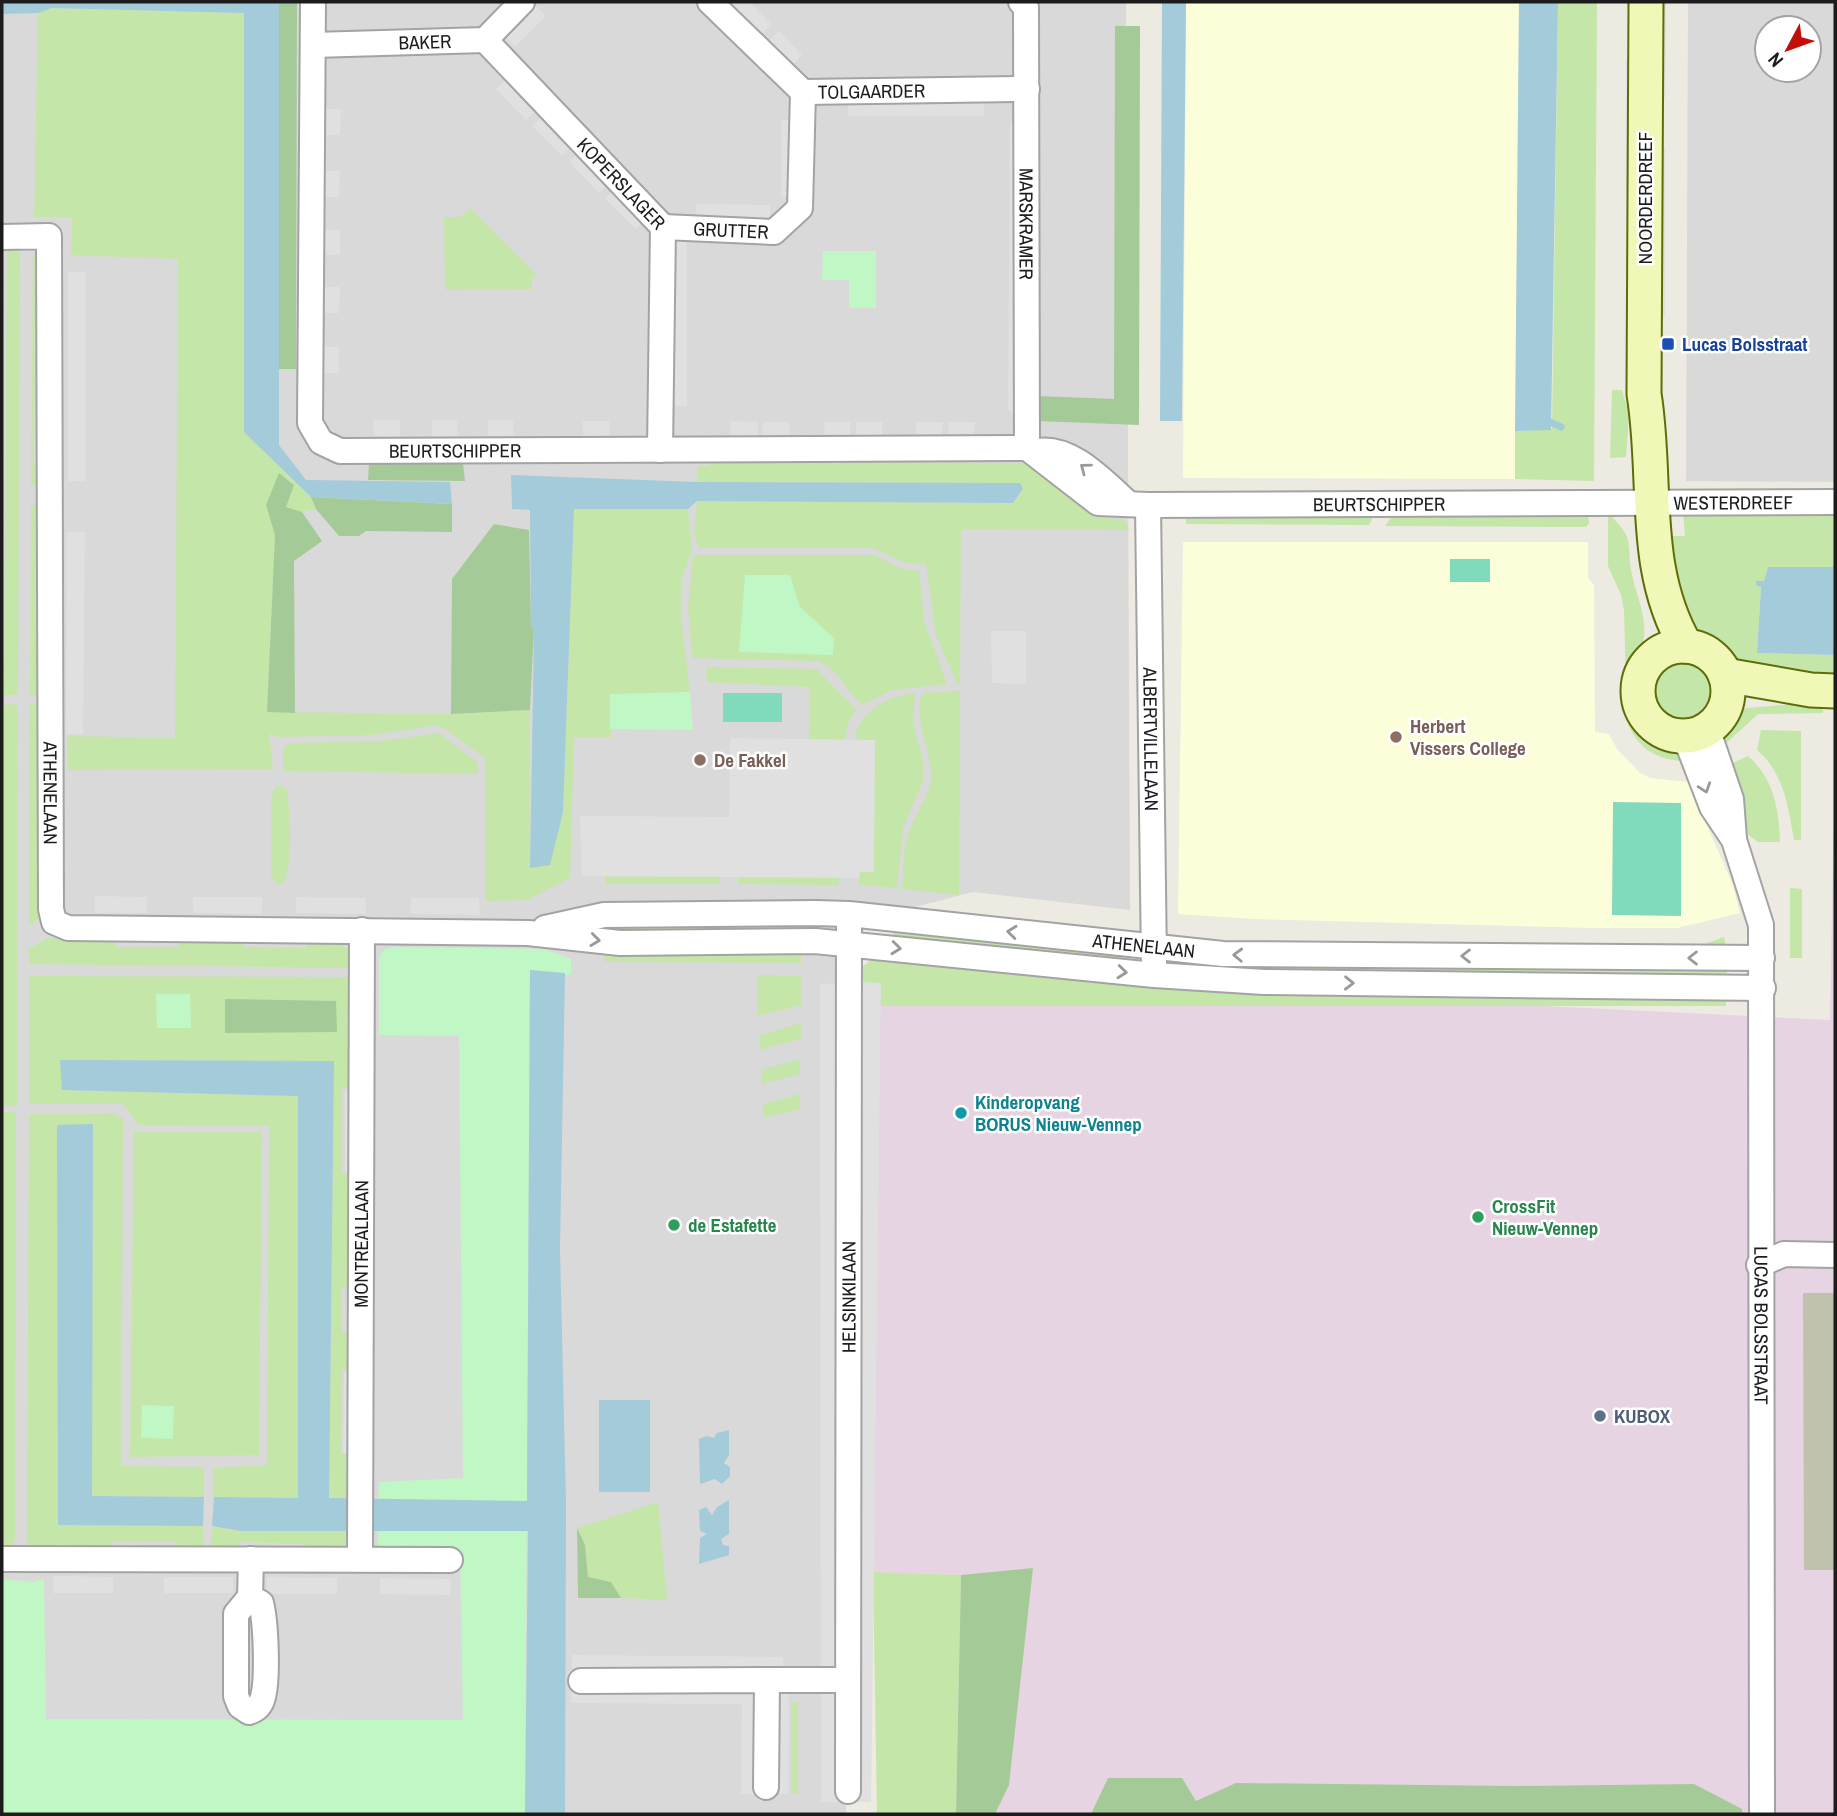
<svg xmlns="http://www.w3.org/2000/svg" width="1837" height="1816" font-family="'Archivo Narrow',sans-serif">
  <rect width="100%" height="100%" fill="#edeae2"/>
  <g fill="#dad9d9" fill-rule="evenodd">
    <polygon points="2,2 1126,2 1130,910 973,892 838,927 846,1814 2,1814"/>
    <path d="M1688,2H1835V482L1686,481ZM1767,28H1809V70H1767Z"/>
  </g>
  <polygon fill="#e6d4e2" points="1835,746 1835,1814 956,1814 961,1575 862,1572 854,991 1140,986 1830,1020"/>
  <g fill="#fcfeda">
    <polygon points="1186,2 1519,2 1515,479 1183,478"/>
    <polygon points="1183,542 1588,542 1588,578 1594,585 1595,732 1609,734 1617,749 1640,773 1650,778 1688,782 1732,883 1740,913 1677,928 1595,928 1253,919 1178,914"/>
  </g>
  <polygon fill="#c0c1ae" points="1803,1293 1835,1293 1835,1570 1804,1570"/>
  <g fill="#c4e6a8">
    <polygon points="1558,2 1597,2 1594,481 1515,479 1515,431 1552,429"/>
    <polygon points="52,8 245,13 244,432 311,497 316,509 302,512 266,505 275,535 267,712 451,714 530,710 530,868 563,812 574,509 688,509 692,550 681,581 681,618 690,692 610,694 611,737 574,737 570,878 527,900 485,901 485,758 439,725 372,735 277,737 269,733 273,769 68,770 67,736 175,738 178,259 71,255 72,217 34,217 38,13"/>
    <polygon points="470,208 537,275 532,279 532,289 445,290 444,217 460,217"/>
    <polygon points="7,246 17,249 20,256 18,695 4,695"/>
    <polygon points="33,252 39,259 43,314 35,314 34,466 41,466 41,486 31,486"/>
    <polygon points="1612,390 1622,390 1629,414 1626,457 1610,458"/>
    <polygon points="709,461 1023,463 1035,465 1067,486 1062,493 1094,517 1124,520 1129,530 961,529 960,684 957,684 936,635 926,564 905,563 873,548 699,548 694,535 697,501 1013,503 1022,492 1020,483 697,482 698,466 709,466"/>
    <polygon points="31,505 41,505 40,696 30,696"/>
    <polygon points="1186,511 1374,515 1369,525 1186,524"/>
    <path d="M1683,511L1835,513V567H1768L1764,581H1757L1756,585L1761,586L1757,653L1835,655V675C1808,675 1752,682 1731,666C1715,654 1711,642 1689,631L1656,536H1685Z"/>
    <polygon points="1395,512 1588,514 1589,523 1586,527 1385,526"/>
    <path d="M1608,512C1613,519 1625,529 1627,537C1630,546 1629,560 1631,570C1635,593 1649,620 1643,644C1639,664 1622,677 1627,700C1634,734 1669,735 1684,761C1656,760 1637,748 1627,721L1624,610L1621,595L1608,566Z"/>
    <polygon points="693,555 875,555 901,569 919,571 924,621 947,684 893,690 861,705 831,668 818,661 692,658 688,605"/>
    <circle cx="1682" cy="690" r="28"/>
    <polygon points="706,667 817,669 856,710 848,723 845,741 809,741 810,687 707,682"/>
    <path d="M960,691L959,895L902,889C904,870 902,847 910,829C917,810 931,795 931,774C930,746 913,720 922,693Z"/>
    <path d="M915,693L913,723L923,761V781L903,828L897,888L859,885V872H874L856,731C868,706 888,697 915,693Z"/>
    <polygon points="1822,702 1823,713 1758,714 1721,748 1722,728 1732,715 1746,708"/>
    <polygon points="30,703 41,703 39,919 29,926"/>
    <polygon points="13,704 18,707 17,1106 2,1106 4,705"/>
    <path d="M1761,730L1801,731V840H1794C1788,806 1784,773 1757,750Z"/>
    <polygon points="439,733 478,763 478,774 283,771 283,748 291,743 381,741"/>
    <path d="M1748,756C1774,779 1779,809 1780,842H1758L1746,833L1730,774L1735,772L1733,763Z"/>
    <path d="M281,785L287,790C290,812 293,862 284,882L277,885L271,876V797L275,787Z"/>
    <polygon points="739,862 744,877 834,877 839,863 839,885 738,884"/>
    <polygon points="610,863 611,877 720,875 720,884 606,884 606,864"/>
    <polygon points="1790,888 1802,889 1802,958 1790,958"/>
    <polygon points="801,921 801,935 611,931 611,927"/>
    <polygon points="894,925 1124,956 1123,962 892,941"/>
    <polygon points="1724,937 1726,947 1380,945 1379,942 1705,944"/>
    <path d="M48,938L115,941L117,947H178L179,940L241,939L243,947L306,948L307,940C327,939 339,938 352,954L351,968L30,964L28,949Z"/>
    <polygon points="801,949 801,963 605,962 604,950"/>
    <polygon points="872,959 1726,992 1726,1006 876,1006 862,984 862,967"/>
    <polygon points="1178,960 1726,964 1727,980 1424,978 1178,965"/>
    <polygon points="757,975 801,976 801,1005 758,1016"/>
    <polygon points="29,976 352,977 349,1088 342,1088 342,1173 350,1174 350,1287 341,1288 342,1332 350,1333 349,1369 342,1370 341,1453 349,1454 348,1499 329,1498 334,1061 60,1060 63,1090 299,1096 298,1498 214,1497 213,1468 267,1465 269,1126 139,1125 123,1104 29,1104"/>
    <polygon points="801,1023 801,1039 760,1050 760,1035"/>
    <polygon points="800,1059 800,1074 762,1084 761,1070"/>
    <polygon points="800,1094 800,1109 764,1118 763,1104"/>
    <path d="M2,1112H16L15,1536C14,1544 10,1549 2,1549Z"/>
    <polygon points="114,1113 123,1119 121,1466 204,1467 204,1497 92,1496 93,1125 58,1524 203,1526 204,1552 176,1550 174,1542 111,1542 109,1551 31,1549 27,1542 29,1114"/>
    <polygon points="134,1132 262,1132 259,1455 130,1457"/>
    <polygon points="658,1502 667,1600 621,1598 611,1582 588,1577 585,1545 577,1528"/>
    <polygon points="212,1527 241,1531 348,1531 349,1544 331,1553 305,1551 305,1544 239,1542 239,1550 211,1551"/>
    <polygon points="873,1572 961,1575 956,1814 877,1814"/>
    <polygon points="791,1702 798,1702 798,1793 791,1794"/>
  </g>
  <g fill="#a4cb97">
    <polygon points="279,2 297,2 296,369 279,369"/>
    <polygon points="1115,26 1140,26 1139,425 1038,421 1038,396 1114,399"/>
    <polygon points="369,464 463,464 465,481 368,480"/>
    <polygon points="279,473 294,485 286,507 302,512 322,541 294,561 295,713 267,712 275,535 266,505"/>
    <polygon points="311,497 452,504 452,532 366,531 359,536 339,536 316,509"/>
    <polygon points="494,524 529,530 531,625 534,629 530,710 451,714 452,579"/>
    <polygon points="225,999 336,1001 337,1032 225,1033"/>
    <polygon points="577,1528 585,1545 588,1577 611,1582 621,1598 578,1598"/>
    <polygon points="1033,1568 1009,1785 995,1814 956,1814 961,1575"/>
    <polygon points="1108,1778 1182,1778 1196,1801 1236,1783 1514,1786 1694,1784 1742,1809 1742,1814 1091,1814"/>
  </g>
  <g fill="#bff7c5">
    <polygon points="823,251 876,251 876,308 849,308 849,280 822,280"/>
    <polygon points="745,575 790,575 800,607 834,638 833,655 739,652"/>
    <polygon points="690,692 693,730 610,729 610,694"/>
    <polygon points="392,947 544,949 571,959 571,975 530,970 525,1814 2,1814 2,1579 33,1582 44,1579 46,1719 463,1720 460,1550 378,1549 379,1482 463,1478 459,1036 379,1035 379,957 385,949"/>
    <polygon points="156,994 190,994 191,1028 157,1028"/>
    <polygon points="142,1405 174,1406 173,1439 141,1438"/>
  </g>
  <g fill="#81dabc">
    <rect x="1450" y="559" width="40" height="23"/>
    <rect x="723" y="693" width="59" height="29"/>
    <polygon points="1613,802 1681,803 1681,916 1612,915"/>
  </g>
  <g fill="#e0e0e0">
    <polygon points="726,2 749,2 772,25 761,35"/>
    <polygon points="1657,2 1666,2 1665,97 1657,108"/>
    <polygon points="534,4 546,16 515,47 503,35"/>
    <polygon points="779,31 802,55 792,66 768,42"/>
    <polygon points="1633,52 1632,199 1626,193 1626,59"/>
    <polygon points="508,77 539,107 526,120 496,89"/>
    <polygon points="848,99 984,100 984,116 848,116"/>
    <polygon points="325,109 341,109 340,135 325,135"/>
    <polygon points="544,114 574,144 562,156 532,126"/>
    <polygon points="1016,117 1014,415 1008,409 1010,123"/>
    <polygon points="781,120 797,121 796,197 781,197"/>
    <polygon points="1658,140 1665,148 1665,317 1656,326"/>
    <polygon points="580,151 610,182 599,193 569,162"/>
    <polygon points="324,171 340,171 339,197 324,197"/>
    <polygon points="615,188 646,218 636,229 605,199"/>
    <polygon points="696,204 770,205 770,222 695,222"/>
    <polygon points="325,230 340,230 340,255 324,255"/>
    <rect x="671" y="240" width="16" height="166"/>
    <rect x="68" y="272" width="17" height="209"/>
    <polygon points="324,287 340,287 339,313 324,313"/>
    <polygon points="324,347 339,347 339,373 323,373"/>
    <polygon points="373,420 400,420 400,436 374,436"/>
    <rect x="432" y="420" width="25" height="16"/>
    <rect x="488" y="420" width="25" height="16"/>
    <polygon points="583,421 609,421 610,437 583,437"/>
    <polygon points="731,421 758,422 758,438 731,437"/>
    <rect x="763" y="422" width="26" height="16"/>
    <polygon points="824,422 850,422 850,438 825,438"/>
    <rect x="856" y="422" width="26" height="16"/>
    <polygon points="916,422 943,422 942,439 916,439"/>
    <polygon points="949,422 975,422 974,439 948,439"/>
    <polygon points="67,532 85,532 83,734 66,734"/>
    <polygon points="991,631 1026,631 1026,684 992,683"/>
    <polygon points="730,738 875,740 874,872 860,872 859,878 582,876 580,816 729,817"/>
    <polygon points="95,896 147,897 147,913 95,913"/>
    <polygon points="193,897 262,897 262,914 193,913"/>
    <polygon points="296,897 366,898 366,914 296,913"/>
    <polygon points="411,898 479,898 480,915 411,914"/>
    <polygon points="861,982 881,983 871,1802 853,1802"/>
    <polygon points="840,983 840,1802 821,1802 820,984"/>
    <rect x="345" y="1091" width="8" height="81"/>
    <polygon points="344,1372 351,1372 351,1453 343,1453"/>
    <polygon points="53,1576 113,1577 113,1593 53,1593"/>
    <rect x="164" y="1577" width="69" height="16"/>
    <polygon points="267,1577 337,1578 337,1594 267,1594"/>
    <polygon points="380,1578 451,1579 450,1595 380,1594"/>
    <polygon points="572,1655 783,1657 783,1670 789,1670 788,1794 741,1794 742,1704 571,1703"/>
  </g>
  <g fill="#a3cbda">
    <polygon points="2,2 279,2 279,445 306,480 450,482 452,504 311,497 244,432 244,13 52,8 38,13 2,14"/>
    <polygon points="1162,2 1186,2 1182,421 1160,421"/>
    <polygon points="1519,2 1558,2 1551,430 1515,431"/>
    <polygon points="511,475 697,482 1020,483 1023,489 1013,503 697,501 688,509 574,509 563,812 550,865 530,868 534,629 531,626 530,510 512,509"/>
    <polygon points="1768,567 1835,567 1835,655 1757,653 1761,587 1756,585 1756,581 1764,581"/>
    <polygon points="530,970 565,973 560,1248 566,1503 565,1814 525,1814 528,1531 241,1531 212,1526 214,1497 298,1498 298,1096 62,1090 60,1060 334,1061 329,1498 527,1501"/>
    <polygon points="93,1124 92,1496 204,1497 203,1526 58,1525 57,1125"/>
    <rect x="599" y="1400" width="51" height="92"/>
    <polygon points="729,1430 729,1455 724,1463 730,1467 730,1476 722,1484 715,1479 700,1484 699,1439 707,1436 714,1438 717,1433"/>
    <polygon points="729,1500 729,1534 721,1539 723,1545 729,1546 729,1555 699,1564 700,1538 707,1534 700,1531 699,1510 706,1507 712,1515 717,1507"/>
  </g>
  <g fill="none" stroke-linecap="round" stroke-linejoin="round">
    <polyline stroke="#a3cbda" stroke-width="7" points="1545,420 1561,427"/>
    <g stroke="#a3a3a3" stroke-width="28">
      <g id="street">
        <path id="s1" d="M313,2L310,423L321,442L340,451L1027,448L1098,503L1148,505L1835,502"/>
        <path id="s2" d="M710,2L803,92L1027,89"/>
        <path id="s3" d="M1021,2L1026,7L1027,448"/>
        <path id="s4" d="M485,40L663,227L660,450"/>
        <path id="s5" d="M313,45L485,40L522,2"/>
        <path id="s6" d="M663,227L774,232L800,208L803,92"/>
        <path id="s7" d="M2,237L49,236L51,909L54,922L68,928L528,933L620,943L815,941L1154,975L1264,982L1763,988"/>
        <path d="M1033,452C1069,442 1104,482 1129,504"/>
        <path id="s8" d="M1148,505L1154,963"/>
        <polyline points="1710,727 1711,740 1731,799 1734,839"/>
        <path id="s9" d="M1678,736L1689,747L1712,807L1734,840L1761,925L1762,1814"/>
        <path id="s10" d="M545,928L604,915L815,913L849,914L1223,954L1762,958"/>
        <polyline points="1759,1265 1784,1254 1835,1255"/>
        <polyline points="2,1559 450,1560"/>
        <path id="s11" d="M360,1559L362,930"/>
        <path d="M250,1597L261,1603C266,1622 268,1678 263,1697C261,1705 256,1710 249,1712L240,1706L236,1696V1614L250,1597L251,1559"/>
        <polyline points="767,1680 848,1680"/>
        <polyline points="581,1681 767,1680 766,1787"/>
        <path id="s12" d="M848,1791L849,928"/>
      </g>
    </g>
    <g stroke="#5e6d08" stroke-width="37">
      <g id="secondary">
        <path d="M1646,2L1644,394C1658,479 1640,568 1686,646"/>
        <circle cx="1683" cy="691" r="45"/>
        <polyline points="1725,675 1811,690 1835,691"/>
      </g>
    </g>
    <use href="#street" stroke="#fff" stroke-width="24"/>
    <use href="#secondary" stroke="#f1f7b6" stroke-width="33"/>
  </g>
  <defs><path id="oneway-chevron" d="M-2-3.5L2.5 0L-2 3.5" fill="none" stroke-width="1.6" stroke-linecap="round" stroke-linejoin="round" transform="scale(1.75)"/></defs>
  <g stroke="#999">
    <use href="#oneway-chevron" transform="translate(1085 468) rotate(-143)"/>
    <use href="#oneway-chevron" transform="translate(1705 788) rotate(71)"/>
    <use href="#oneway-chevron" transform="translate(1012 932) rotate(-174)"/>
    <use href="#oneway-chevron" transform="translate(595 940) rotate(7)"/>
    <use href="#oneway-chevron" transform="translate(896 948) rotate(6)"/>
    <use href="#oneway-chevron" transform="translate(1238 955) rotate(-178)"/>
    <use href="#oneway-chevron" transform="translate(1466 956) rotate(180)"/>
    <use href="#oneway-chevron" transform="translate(1693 958) rotate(-180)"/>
    <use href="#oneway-chevron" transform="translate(1122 972) rotate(6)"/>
    <use href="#oneway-chevron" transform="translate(1349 983) rotate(1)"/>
  </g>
  <rect fill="#1a4fb4" stroke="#fff" stroke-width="2.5" x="1661" y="337" width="14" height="14" rx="3.5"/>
  <g fill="#8d6e63" stroke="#fff" stroke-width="2.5">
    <circle cx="1396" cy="737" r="7"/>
    <circle cx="700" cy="760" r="7"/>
  </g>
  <circle fill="#0f9aa8" stroke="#fff" stroke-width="2.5" cx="961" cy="1113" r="7"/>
  <g fill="#2e9e5b" stroke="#fff" stroke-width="2.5">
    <circle cx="1478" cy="1217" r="7"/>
    <circle cx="674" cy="1225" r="7"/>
  </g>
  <circle fill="#5c6f8a" stroke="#fff" stroke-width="2.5" cx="1600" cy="1416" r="7"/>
  <g text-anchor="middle" stroke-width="5" stroke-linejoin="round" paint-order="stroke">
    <g font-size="19" fill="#1c1c1c" stroke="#fff">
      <text dy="7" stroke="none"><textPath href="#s5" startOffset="112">BAKER</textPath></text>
      <text dy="7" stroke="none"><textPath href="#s2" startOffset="198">TOLGAARDER</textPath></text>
      <text dy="7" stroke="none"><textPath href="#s4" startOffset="198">KOPERSLAGER</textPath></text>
      <text transform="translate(1645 198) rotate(-90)" y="7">NOORDERDREEF</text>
      <text dy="7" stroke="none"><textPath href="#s3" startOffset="224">MARSKRAMER</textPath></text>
      <text dy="7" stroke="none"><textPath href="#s6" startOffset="68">GRUTTER</textPath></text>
      <text dy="7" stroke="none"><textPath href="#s1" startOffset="579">BEURTSCHIPPER</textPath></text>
      <text dy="7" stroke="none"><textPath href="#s1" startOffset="1876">WESTERDREEF</textPath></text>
      <text dy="7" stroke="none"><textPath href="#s1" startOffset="1522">BEURTSCHIPPER</textPath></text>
      <text dy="7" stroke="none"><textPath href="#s8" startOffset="234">ALBERTVILLELAAN</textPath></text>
      <text dy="7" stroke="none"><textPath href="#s7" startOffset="604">ATHENELAAN</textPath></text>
      <text dy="7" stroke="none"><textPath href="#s10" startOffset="602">ATHENELAAN</textPath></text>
      <text dy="7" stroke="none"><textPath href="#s11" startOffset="315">MONTREALLAAN</textPath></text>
      <text dy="7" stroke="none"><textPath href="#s12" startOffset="494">HELSINKILAAN</textPath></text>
      <text dy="7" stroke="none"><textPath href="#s9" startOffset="609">LUCAS BOLSSTRAAT</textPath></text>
    </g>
    <g font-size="19" font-weight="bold" fill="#164399" stroke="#fff" text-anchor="start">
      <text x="1682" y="351">Lucas Bolsstraat</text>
    </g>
    <g font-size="19" font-weight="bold" fill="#785e54" stroke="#fff" text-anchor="start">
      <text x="1410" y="733">Herbert<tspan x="1410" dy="22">Vissers College</tspan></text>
      <text x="714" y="767">De Fakkel</text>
    </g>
    <g font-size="19" font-weight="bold" fill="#0d838f" stroke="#fff" text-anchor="start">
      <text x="975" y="1109">Kinderopvang<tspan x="975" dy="22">BORUS Nieuw-Vennep</tspan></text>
    </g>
    <g font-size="19" font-weight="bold" fill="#27864d" stroke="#fff" text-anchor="start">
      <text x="1492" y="1213">CrossFit<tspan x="1492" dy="22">Nieuw-Vennep</tspan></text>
      <text x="688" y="1232">de Estafette</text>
    </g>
    <g font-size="19" font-weight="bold" fill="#4e5e75" stroke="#fff" text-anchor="start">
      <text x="1614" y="1423">KUBOX</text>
    </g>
  </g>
  <rect width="1837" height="1816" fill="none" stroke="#1c1c1c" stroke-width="7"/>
  <g transform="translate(1788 49) rotate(229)"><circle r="33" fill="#ffffff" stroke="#a4a4a4" stroke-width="2"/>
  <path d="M0-5L12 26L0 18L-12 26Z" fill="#c10e07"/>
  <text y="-10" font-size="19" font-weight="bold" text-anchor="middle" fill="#1c1c1c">N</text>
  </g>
</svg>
